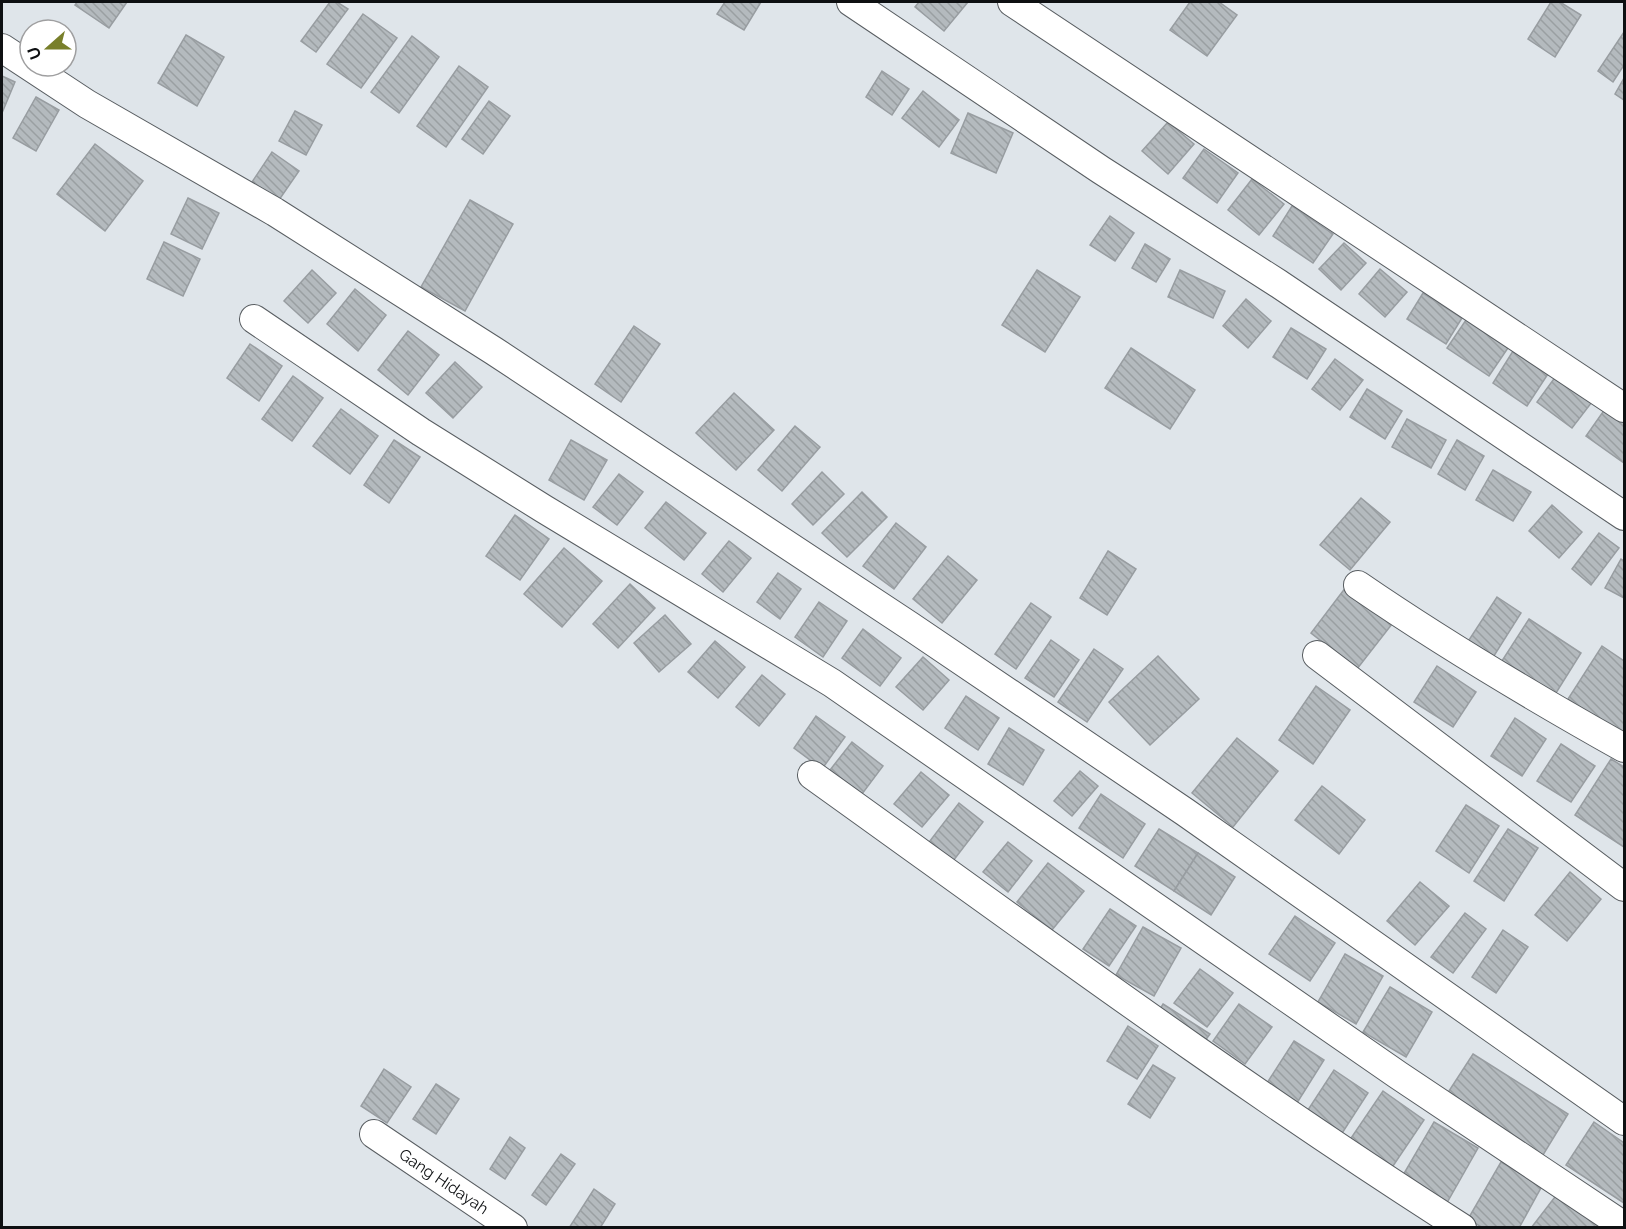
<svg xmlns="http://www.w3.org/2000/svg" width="1626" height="1229" font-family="Raleway,sans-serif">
  <defs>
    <pattern id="building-back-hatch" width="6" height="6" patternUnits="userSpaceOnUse" patternTransform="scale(1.5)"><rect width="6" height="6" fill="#b4babe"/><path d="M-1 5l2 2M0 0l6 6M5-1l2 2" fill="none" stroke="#9a9fa2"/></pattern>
  </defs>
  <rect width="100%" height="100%" fill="#dfe5ea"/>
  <g fill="url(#building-back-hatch)" stroke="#989da1" stroke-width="1.5">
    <polygon points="77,2 127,2 109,28 75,5"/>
    <polygon points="330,2 337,2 348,9 316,52 301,41"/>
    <polygon points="725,2 761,2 744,30 717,14"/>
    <polygon points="919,2 968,2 944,31 915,7"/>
    <polygon points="1190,2 1219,2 1237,15 1207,56 1170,30"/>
    <polygon points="1551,2 1560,2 1581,15 1555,57 1528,39"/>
    <polygon points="363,14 397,38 361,88 327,64"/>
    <polygon points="1624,32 1624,65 1613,82 1598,71"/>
    <polygon points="186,35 224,57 197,106 158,83"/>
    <polygon points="412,36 439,57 399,113 371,92"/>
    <polygon points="459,66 488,87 446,147 417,126"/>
    <polygon points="882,71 909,89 892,115 866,97"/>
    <polygon points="2,76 15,82 2,113"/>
    <polygon points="1624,78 1624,100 1615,94"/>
    <polygon points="923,91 959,120 939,147 902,118"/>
    <polygon points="36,97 59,110 36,151 13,138"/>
    <polygon points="489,101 510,116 483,154 462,139"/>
    <polygon points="295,111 322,125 306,155 279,141"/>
    <polygon points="968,113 1013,133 996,173 951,153"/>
    <polygon points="1168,122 1194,144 1168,174 1142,151"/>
    <polygon points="95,144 143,181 105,231 57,194"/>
    <polygon points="1204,149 1238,173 1217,203 1183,178"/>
    <polygon points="272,152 299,171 279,200 252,182"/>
    <polygon points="1252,179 1284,204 1259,235 1228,210"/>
    <polygon points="188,198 219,213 202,249 171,234"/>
    <polygon points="470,200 513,224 465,311 421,287"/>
    <polygon points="1292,206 1333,234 1313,263 1273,236"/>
    <polygon points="1110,216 1134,233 1115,261 1090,245"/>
    <polygon points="164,242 200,259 183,296 147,279"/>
    <polygon points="1344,243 1366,263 1341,290 1319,269"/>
    <polygon points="1145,244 1170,259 1156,282 1132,268"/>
    <polygon points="1380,269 1407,292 1385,317 1359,294"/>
    <polygon points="312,270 336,293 308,323 284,301"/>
    <polygon points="1037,270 1080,297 1045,352 1002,325"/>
    <polygon points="1180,270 1225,291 1213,318 1168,297"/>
    <polygon points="355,289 386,315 358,351 327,324"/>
    <polygon points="1423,293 1462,318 1446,344 1407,319"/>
    <polygon points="1246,299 1271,321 1248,348 1223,326"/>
    <polygon points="1468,317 1510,345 1489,376 1447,348"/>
    <polygon points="634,326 660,344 621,402 595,384"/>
    <polygon points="1291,328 1326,349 1307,379 1273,357"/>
    <polygon points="408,331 439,355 408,395 378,370"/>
    <polygon points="250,344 282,366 259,401 227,378"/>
    <polygon points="1131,348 1195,390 1170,429 1105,388"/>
    <polygon points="1513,351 1548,374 1527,406 1493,383"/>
    <polygon points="1335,359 1363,380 1340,410 1312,389"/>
    <polygon points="455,362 482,387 453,418 426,393"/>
    <polygon points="293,376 323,398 292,441 262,419"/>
    <polygon points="1556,376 1592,402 1572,428 1537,402"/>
    <polygon points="1367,389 1402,411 1385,439 1350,417"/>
    <polygon points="734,393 774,430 736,470 696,433"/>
    <polygon points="341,409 378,436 350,474 313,446"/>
    <polygon points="1605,409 1624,423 1624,463 1586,436"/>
    <polygon points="1407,419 1446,440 1431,468 1392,447"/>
    <polygon points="795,426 820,447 782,491 758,470"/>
    <polygon points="394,440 420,457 389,503 364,485"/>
    <polygon points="571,440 607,460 584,500 549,480"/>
    <polygon points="1457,440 1484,456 1465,490 1438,474"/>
    <polygon points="1493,470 1531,492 1513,521 1476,500"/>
    <polygon points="822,472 844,494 813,525 792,504"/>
    <polygon points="619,474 643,492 617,525 593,507"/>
    <polygon points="862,492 887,517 847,557 822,533"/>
    <polygon points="1361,498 1390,522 1350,570 1320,545"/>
    <polygon points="666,502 706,533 684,560 645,528"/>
    <polygon points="1552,505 1582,532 1559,558 1529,531"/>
    <polygon points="515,515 549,539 520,580 486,556"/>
    <polygon points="896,523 926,547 894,589 863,566"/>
    <polygon points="1599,533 1619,548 1591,585 1572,569"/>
    <polygon points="729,541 751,558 723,592 702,574"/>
    <polygon points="564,548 602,581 562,627 524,594"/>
    <polygon points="1108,551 1136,569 1107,615 1080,598"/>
    <polygon points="948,556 977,580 942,623 913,599"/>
    <polygon points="1621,559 1624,561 1624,598 1605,588"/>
    <polygon points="778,573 801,589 780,619 757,602"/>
    <polygon points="1349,583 1396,619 1357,669 1311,633"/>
    <polygon points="630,584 655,608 618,648 593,624"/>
    <polygon points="1497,597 1521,613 1492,659 1467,643"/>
    <polygon points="819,602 847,621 823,657 795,637"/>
    <polygon points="1031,603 1051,617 1016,669 995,654"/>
    <polygon points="665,615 691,644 659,672 634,643"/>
    <polygon points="1529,619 1581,653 1551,701 1498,667"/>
    <polygon points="863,629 901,658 880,686 842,658"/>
    <polygon points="1051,640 1079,660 1054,697 1025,678"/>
    <polygon points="715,641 745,667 718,698 688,672"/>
    <polygon points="1602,646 1624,661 1624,736 1568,699"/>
    <polygon points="1094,649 1123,669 1087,722 1058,702"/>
    <polygon points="1158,656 1199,699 1150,745 1109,702"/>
    <polygon points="923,657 949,680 923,710 896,687"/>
    <polygon points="1437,666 1476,692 1453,727 1414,702"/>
    <polygon points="762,675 785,694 759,726 736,707"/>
    <polygon points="1316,686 1350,710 1313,764 1279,740"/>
    <polygon points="966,696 999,718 978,750 945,728"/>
    <polygon points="816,716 845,737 822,769 794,748"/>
    <polygon points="1515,718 1546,739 1522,776 1491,756"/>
    <polygon points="1009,728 1044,750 1023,785 988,764"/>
    <polygon points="1237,738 1278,771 1233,827 1192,793"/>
    <polygon points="852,742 883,766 862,794 830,770"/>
    <polygon points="1561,744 1595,766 1571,802 1537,781"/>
    <polygon points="1611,759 1624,767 1624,847 1575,815"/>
    <polygon points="1080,771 1098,786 1072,816 1054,801"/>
    <polygon points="921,772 949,795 922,827 894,804"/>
    <polygon points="1322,786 1365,820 1339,854 1295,820"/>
    <polygon points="1101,794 1145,824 1123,858 1079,828"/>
    <polygon points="959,803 983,822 950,865 926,846"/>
    <polygon points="1466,805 1499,826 1469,873 1436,851"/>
    <polygon points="1159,829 1198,853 1174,891 1135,866"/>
    <polygon points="1508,829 1538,848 1504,901 1474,881"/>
    <polygon points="1008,842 1032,861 1008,892 983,872"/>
    <polygon points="1198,853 1235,877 1211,915 1174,891"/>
    <polygon points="1048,863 1084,891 1052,930 1017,902"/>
    <polygon points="1570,872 1601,899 1567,941 1535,915"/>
    <polygon points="1420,882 1449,906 1415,945 1387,921"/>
    <polygon points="1110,909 1136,926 1109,966 1083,949"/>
    <polygon points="1465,913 1486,929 1453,973 1431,957"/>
    <polygon points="1295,916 1335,943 1310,981 1269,954"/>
    <polygon points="1143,927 1181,948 1154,996 1116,975"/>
    <polygon points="1503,930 1528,947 1496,993 1472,977"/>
    <polygon points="1345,954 1383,976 1356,1024 1318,1002"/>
    <polygon points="1200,969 1233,993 1207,1027 1174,1003"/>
    <polygon points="1390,987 1432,1012 1406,1057 1363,1032"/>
    <polygon points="1163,1004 1210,1034 1202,1045 1156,1016"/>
    <polygon points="1239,1004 1272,1027 1245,1064 1213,1041"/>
    <polygon points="1128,1026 1158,1046 1137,1079 1107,1061"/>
    <polygon points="1294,1041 1324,1060 1297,1103 1267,1083"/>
    <polygon points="1473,1054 1568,1114 1543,1155 1447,1094"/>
    <polygon points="1153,1065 1175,1078 1150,1118 1128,1104"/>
    <polygon points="384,1069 411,1087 387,1123 361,1106"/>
    <polygon points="1334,1070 1368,1093 1339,1138 1304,1116"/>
    <polygon points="436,1084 459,1099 436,1134 413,1119"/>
    <polygon points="1383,1091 1424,1120 1389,1172 1347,1144"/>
    <polygon points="1434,1122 1478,1148 1444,1208 1399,1182"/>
    <polygon points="1594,1122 1624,1143 1624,1203 1566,1165"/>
    <polygon points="510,1137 525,1148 505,1179 490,1169"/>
    <polygon points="561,1154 575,1164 546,1205 532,1195"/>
    <polygon points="1501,1162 1542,1186 1519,1228 1483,1228 1468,1219"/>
    <polygon points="594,1189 615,1204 600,1228 569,1228"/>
    <polygon points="1558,1193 1599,1225 1597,1228 1531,1228"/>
  </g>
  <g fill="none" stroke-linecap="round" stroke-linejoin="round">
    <g stroke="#585d61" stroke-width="30">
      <g id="minor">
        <polyline points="851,2 1101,170 1279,284 1624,516"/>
        <polyline points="1012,2 1624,408"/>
        <polyline points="2,48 87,104 275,212 494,351 910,626 1185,812 1624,1121"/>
        <polyline points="254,319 421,432 544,509 832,683 1398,1075 1624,1226"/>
        <path d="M1358,585C1444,644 1533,697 1624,748"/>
        <polyline points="1317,655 1624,887"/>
        <path d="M812,775C1027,929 1239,1086 1462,1228"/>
        <polyline points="374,1134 513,1228"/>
      </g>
    </g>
    <use href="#minor" stroke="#fff" stroke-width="28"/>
  </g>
  <g text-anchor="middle" stroke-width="5" stroke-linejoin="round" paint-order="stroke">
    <g font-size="16" fill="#0e1012" stroke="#fff">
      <text transform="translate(444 1181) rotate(34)" y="6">Gang Hidayah</text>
    </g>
  </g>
  <rect width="1626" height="1229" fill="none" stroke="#0e1012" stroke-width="6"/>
  <g transform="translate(48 48) rotate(249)"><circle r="28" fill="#ffffff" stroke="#9f9fa0" stroke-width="1.5"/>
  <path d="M0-4.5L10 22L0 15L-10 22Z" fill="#787f2a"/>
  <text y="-9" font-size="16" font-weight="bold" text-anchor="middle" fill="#0e1012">U</text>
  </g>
</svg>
